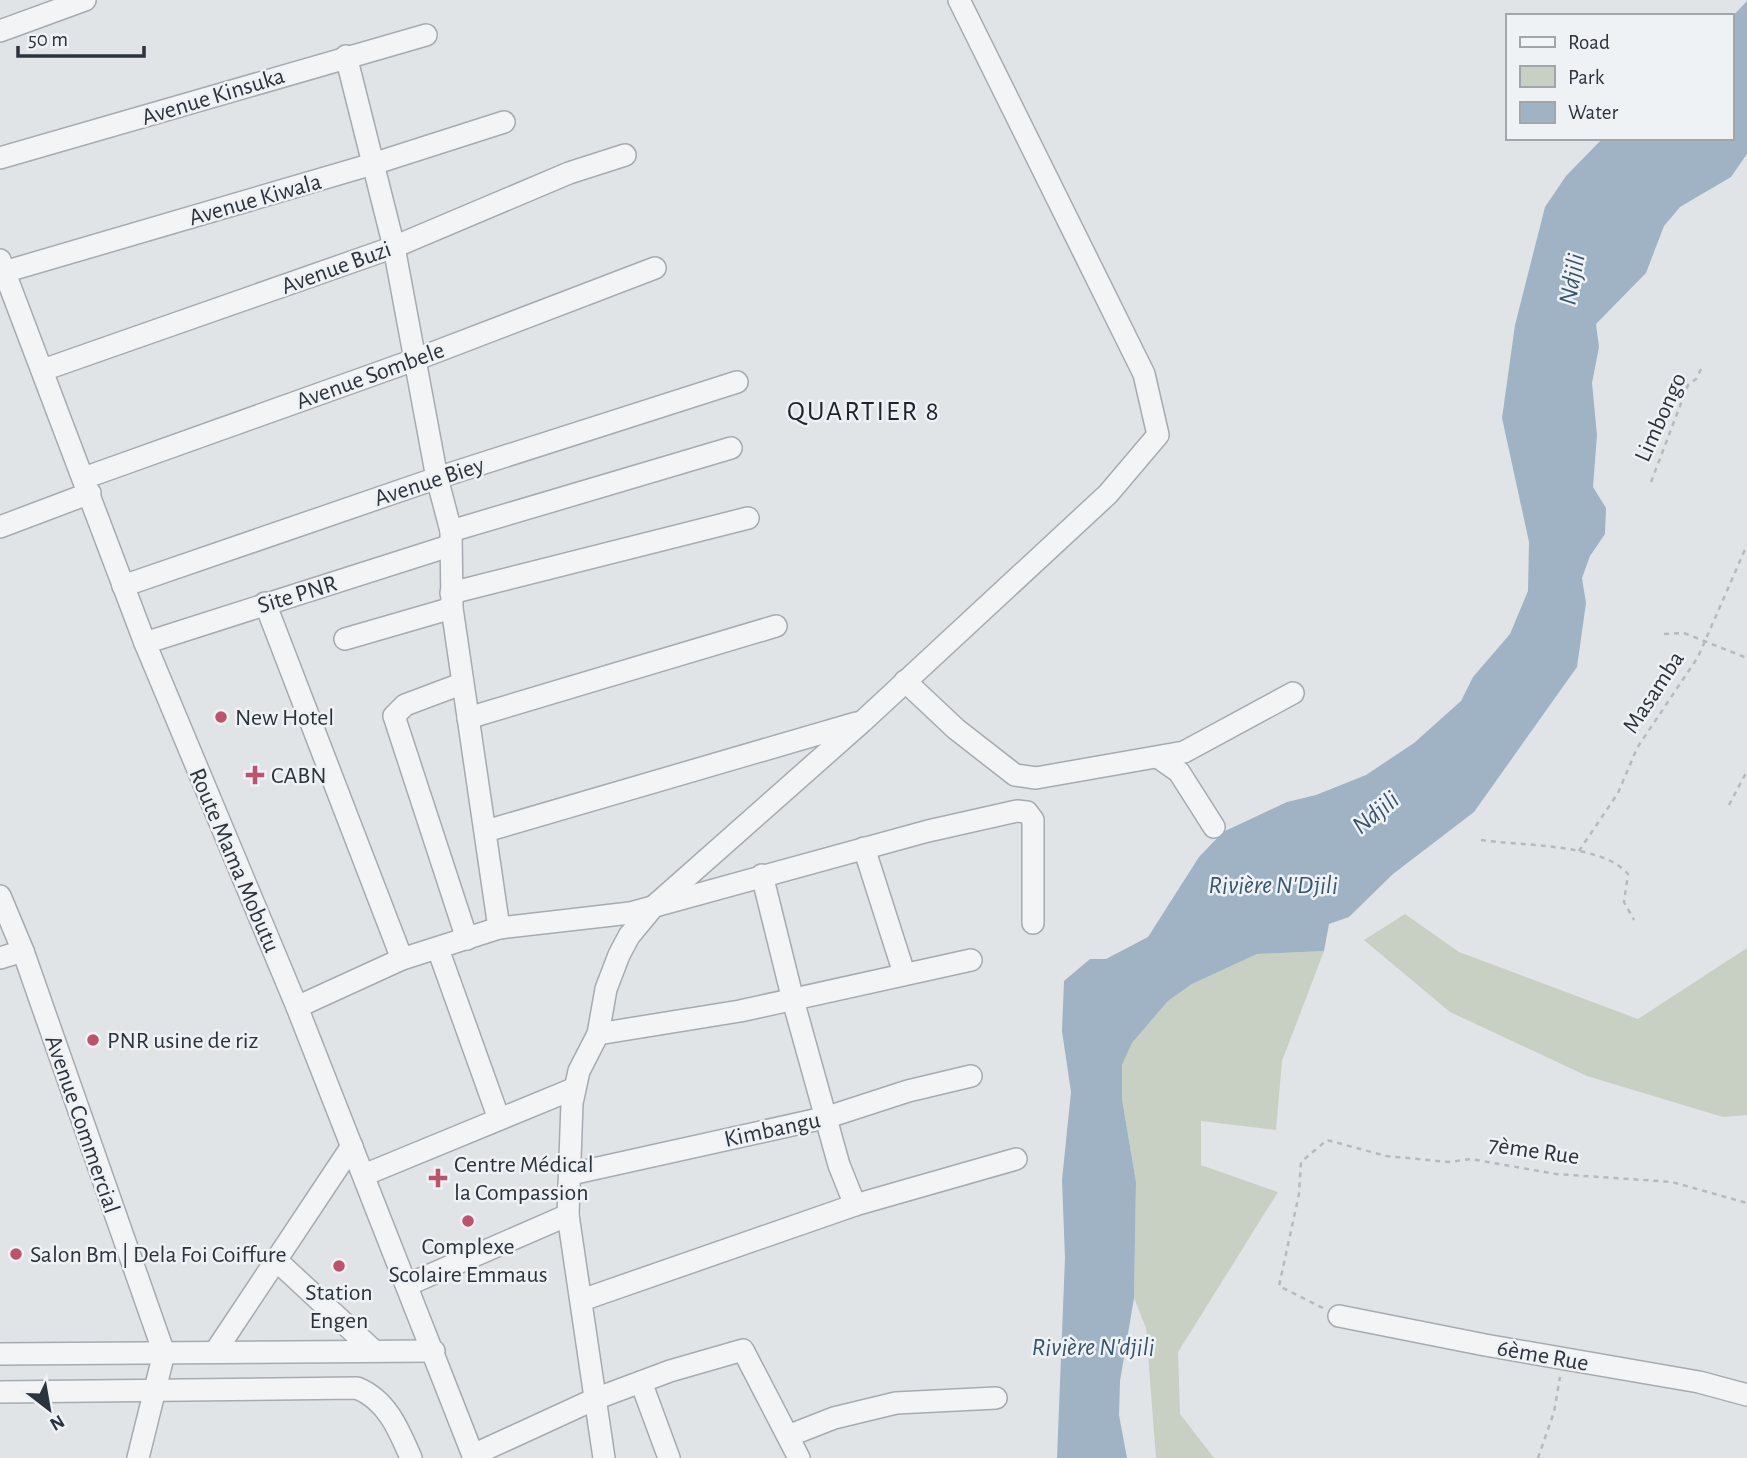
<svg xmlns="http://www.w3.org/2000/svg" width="1747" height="1458" font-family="'Alegreya Sans',sans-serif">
  <rect width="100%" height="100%" fill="#e0e4e7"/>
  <g fill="#c7d0c2">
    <polygon points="1405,914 1459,952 1638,1019 1747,948 1747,1115 1723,1117 1587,1076 1450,1012 1364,940"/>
    <polygon points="1324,951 1282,1061 1276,1130 1201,1121 1201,1165 1278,1192 1178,1352 1180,1414 1214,1458 1156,1458 1146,1328 1134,1298 1136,1182 1122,1099 1122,1065 1132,1043 1168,1001 1192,984 1257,954"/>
  </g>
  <polygon fill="#9fb3c4" points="1747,1 1747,154 1731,177 1680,207 1664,226 1646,273 1596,324 1599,347 1592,383 1597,435 1593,487 1606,508 1605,534 1590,556 1582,578 1586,603 1577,667 1474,812 1393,874 1349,917 1329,924 1324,951 1257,954 1192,984 1168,1001 1132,1043 1122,1065 1122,1099 1136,1182 1134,1298 1120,1381 1119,1415 1127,1458 1057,1458 1065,1258 1062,1180 1071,1092 1062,1031 1064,981 1090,959 1106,959 1148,937 1199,857 1223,832 1287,802 1316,795 1366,775 1414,743 1461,701 1473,677 1510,634 1528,591 1529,542 1502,418 1515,325 1545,207 1566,176 1603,138 1731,138 1731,18"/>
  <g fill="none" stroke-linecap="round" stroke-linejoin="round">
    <g stroke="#a6abb1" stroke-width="24">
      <g id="minor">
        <polyline points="0,31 85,0"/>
        <polyline points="346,56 394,247 437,478 451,531 452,608 499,928"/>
        <polyline points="0,158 426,35"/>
        <polyline points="0,260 145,643 297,1007 474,1458"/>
        <polyline points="4,272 376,163 504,122"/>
        <polyline points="43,370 394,247 569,173 625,155"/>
        <polyline points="84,478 417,359 655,268"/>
        <polyline points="0,527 90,493"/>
        <polyline points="451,531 731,448"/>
        <polyline points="123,586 437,478 737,382"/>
        <polyline points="451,593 748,518"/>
        <polyline points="265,603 402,959"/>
        <polyline points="345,639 452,608"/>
        <polyline points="145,643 449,546"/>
        <polyline points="905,681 956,729 1015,775 1036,778 1184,752 1293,693"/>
        <polyline points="461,684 405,705 394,716 467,939"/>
        <polyline points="468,718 776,626"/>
        <polyline points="1159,758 1179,772 1214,827"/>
        <polyline points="486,831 856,723"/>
        <polyline points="864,848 904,973"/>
        <polyline points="762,875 793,1000 839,1165 855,1205"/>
        <polyline points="0,896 23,951 164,1353 138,1458"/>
        <polyline points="438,949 499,1119"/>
        <polyline points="0,958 23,951"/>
        <polyline points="297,1007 402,959 499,928 630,913 928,831 1017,811 1027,812 1033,820 1033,923"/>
        <polyline points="598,1034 740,1011 971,960"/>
        <polyline points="571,1174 828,1117 908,1091 971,1076"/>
        <polyline points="364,1175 573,1089"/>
        <polyline points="276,1260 374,1351"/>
        <polyline points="407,1285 568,1215"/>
        <polyline points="582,1300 855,1205 1016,1159"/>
        <polyline points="1339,1316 1485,1345 1699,1382 1747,1395"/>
        <polyline points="215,1352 352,1146"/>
        <polyline points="0,1354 434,1351"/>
        <polyline points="641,1382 669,1458"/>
        <path d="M0,1392L357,1388C387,1400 399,1430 411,1458"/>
        <polyline points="788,1436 834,1418 896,1403 996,1398"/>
        <polyline points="473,1455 595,1399 670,1371 743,1350 799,1458"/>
        <polyline points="604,1458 568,1215 572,1103 579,1071 598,1034 606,989 619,955 629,936 653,907 862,722 1108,494 1158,435 1144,374 959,0"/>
      </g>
    </g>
    <g stroke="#b6babe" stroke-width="2.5" stroke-dasharray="5 5" stroke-linecap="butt">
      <polyline points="1651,482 1688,385 1696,379 1702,367"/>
      <polyline points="1664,634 1684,633 1747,658"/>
      <polyline points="1729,805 1747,771"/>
      <path d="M1481,840C1520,846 1602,843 1628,874L1624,902L1634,920"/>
      <polyline points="1579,851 1618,793 1637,748 1698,657 1747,545"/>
      <polyline points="1323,1308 1279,1286 1299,1194 1301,1162 1327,1140 1386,1156 1449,1162 1471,1159 1556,1174 1672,1182 1747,1203"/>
      <polyline points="1538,1458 1554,1412 1560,1377"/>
    </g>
    <use href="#minor" stroke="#f2f4f6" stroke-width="21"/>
  </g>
  <g fill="#bf526b" stroke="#eff2f5" stroke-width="2.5">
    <circle cx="221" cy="717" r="7"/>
    <path d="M251.5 764.5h7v7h7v7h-7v7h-7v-7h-7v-7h7z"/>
    <circle cx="93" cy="1040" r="7"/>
    <path d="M434.5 1167.5h7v7h7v7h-7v7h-7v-7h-7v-7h7z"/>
    <circle cx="468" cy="1221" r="7"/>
    <circle cx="16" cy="1254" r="7"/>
    <circle cx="339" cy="1266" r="7"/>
  </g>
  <g text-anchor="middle" stroke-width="5" stroke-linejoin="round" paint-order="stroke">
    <g font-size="24" fill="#2b333d" stroke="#eff2f5">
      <text transform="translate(213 96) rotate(-17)" y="8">Avenue Kinsuka</text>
      <text transform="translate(255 199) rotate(-16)" y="8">Avenue Kiwala</text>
      <text transform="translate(336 267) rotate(-20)" y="8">Avenue Buzi</text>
      <text transform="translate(370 375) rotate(-20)" y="8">Avenue Sombele</text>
      <text transform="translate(1660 417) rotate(-66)" y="8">Limbongo</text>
      <text transform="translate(429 481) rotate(-18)" y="8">Avenue Biey</text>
      <text transform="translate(297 594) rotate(-17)" y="8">Site PNR</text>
      <text transform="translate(1653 692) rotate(-57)" y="8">Masamba</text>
      <text transform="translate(235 860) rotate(67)" y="8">Route Mama Mobutu</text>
      <text transform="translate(83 1124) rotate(71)" y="8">Avenue Commercial</text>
      <text transform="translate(772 1129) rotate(-12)" y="8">Kimbangu</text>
      <text transform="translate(1534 1150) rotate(8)" y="8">7ème Rue</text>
      <text transform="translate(1543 1355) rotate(10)" y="8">6ème Rue</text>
    </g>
    <g font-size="24" fill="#2b333d" stroke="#eff2f5" text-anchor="start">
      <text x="235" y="725">New Hotel</text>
      <text x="271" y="783">CABN</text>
      <text x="107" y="1048">PNR usine de riz</text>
      <text x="454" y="1172">Centre Médical<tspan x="454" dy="28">la Compassion</tspan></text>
      <text x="468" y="1254" text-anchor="middle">Complexe<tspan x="468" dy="28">Scolaire Emmaus</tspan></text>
      <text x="30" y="1262">Salon Bm | Dela Foi Coiffure</text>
      <text x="339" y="1300" text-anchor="middle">Station<tspan x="339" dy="28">Engen</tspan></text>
    </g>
    <g font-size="26" font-style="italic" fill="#39546d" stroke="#eff2f5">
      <text transform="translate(1571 279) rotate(-79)" y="9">Ndjili</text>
      <text transform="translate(1375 812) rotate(-39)" y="9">Ndjili</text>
      <text x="1273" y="893">Rivière N'Djili</text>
      <text x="1093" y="1355">Rivière N'djili</text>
    </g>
    <g font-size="28" letter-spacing="2" fill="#1d242e" stroke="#eff2f5">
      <text x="864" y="420">QUARTIER 8</text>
    </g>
  </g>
  <rect x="1506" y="14" width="228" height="126" fill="#eff2f5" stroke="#a1a6ab" stroke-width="2"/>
  <rect x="1520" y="37" width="35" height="10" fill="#f2f4f6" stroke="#a1a6ab" stroke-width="2"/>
  <text x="1568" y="49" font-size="21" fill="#2b333d">Road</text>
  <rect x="1520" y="66" width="35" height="21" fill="#c7d0c2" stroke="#a1a6ab" stroke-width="2"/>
  <text x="1568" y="84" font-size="21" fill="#2b333d">Park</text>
  <rect x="1520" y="102" width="35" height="21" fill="#9fb3c4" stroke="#a1a6ab" stroke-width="2"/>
  <text x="1568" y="119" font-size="21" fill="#2b333d">Water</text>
  <g transform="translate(49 1409) rotate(149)" stroke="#eff2f5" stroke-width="5" paint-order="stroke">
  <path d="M0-5L12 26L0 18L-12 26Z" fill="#2b333d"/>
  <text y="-10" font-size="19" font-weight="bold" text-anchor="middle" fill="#2b333d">N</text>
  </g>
  <path d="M18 46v10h126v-10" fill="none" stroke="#2b333d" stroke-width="3.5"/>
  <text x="28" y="46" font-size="21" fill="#2b333d" stroke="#eff2f5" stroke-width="5" paint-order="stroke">50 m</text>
</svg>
